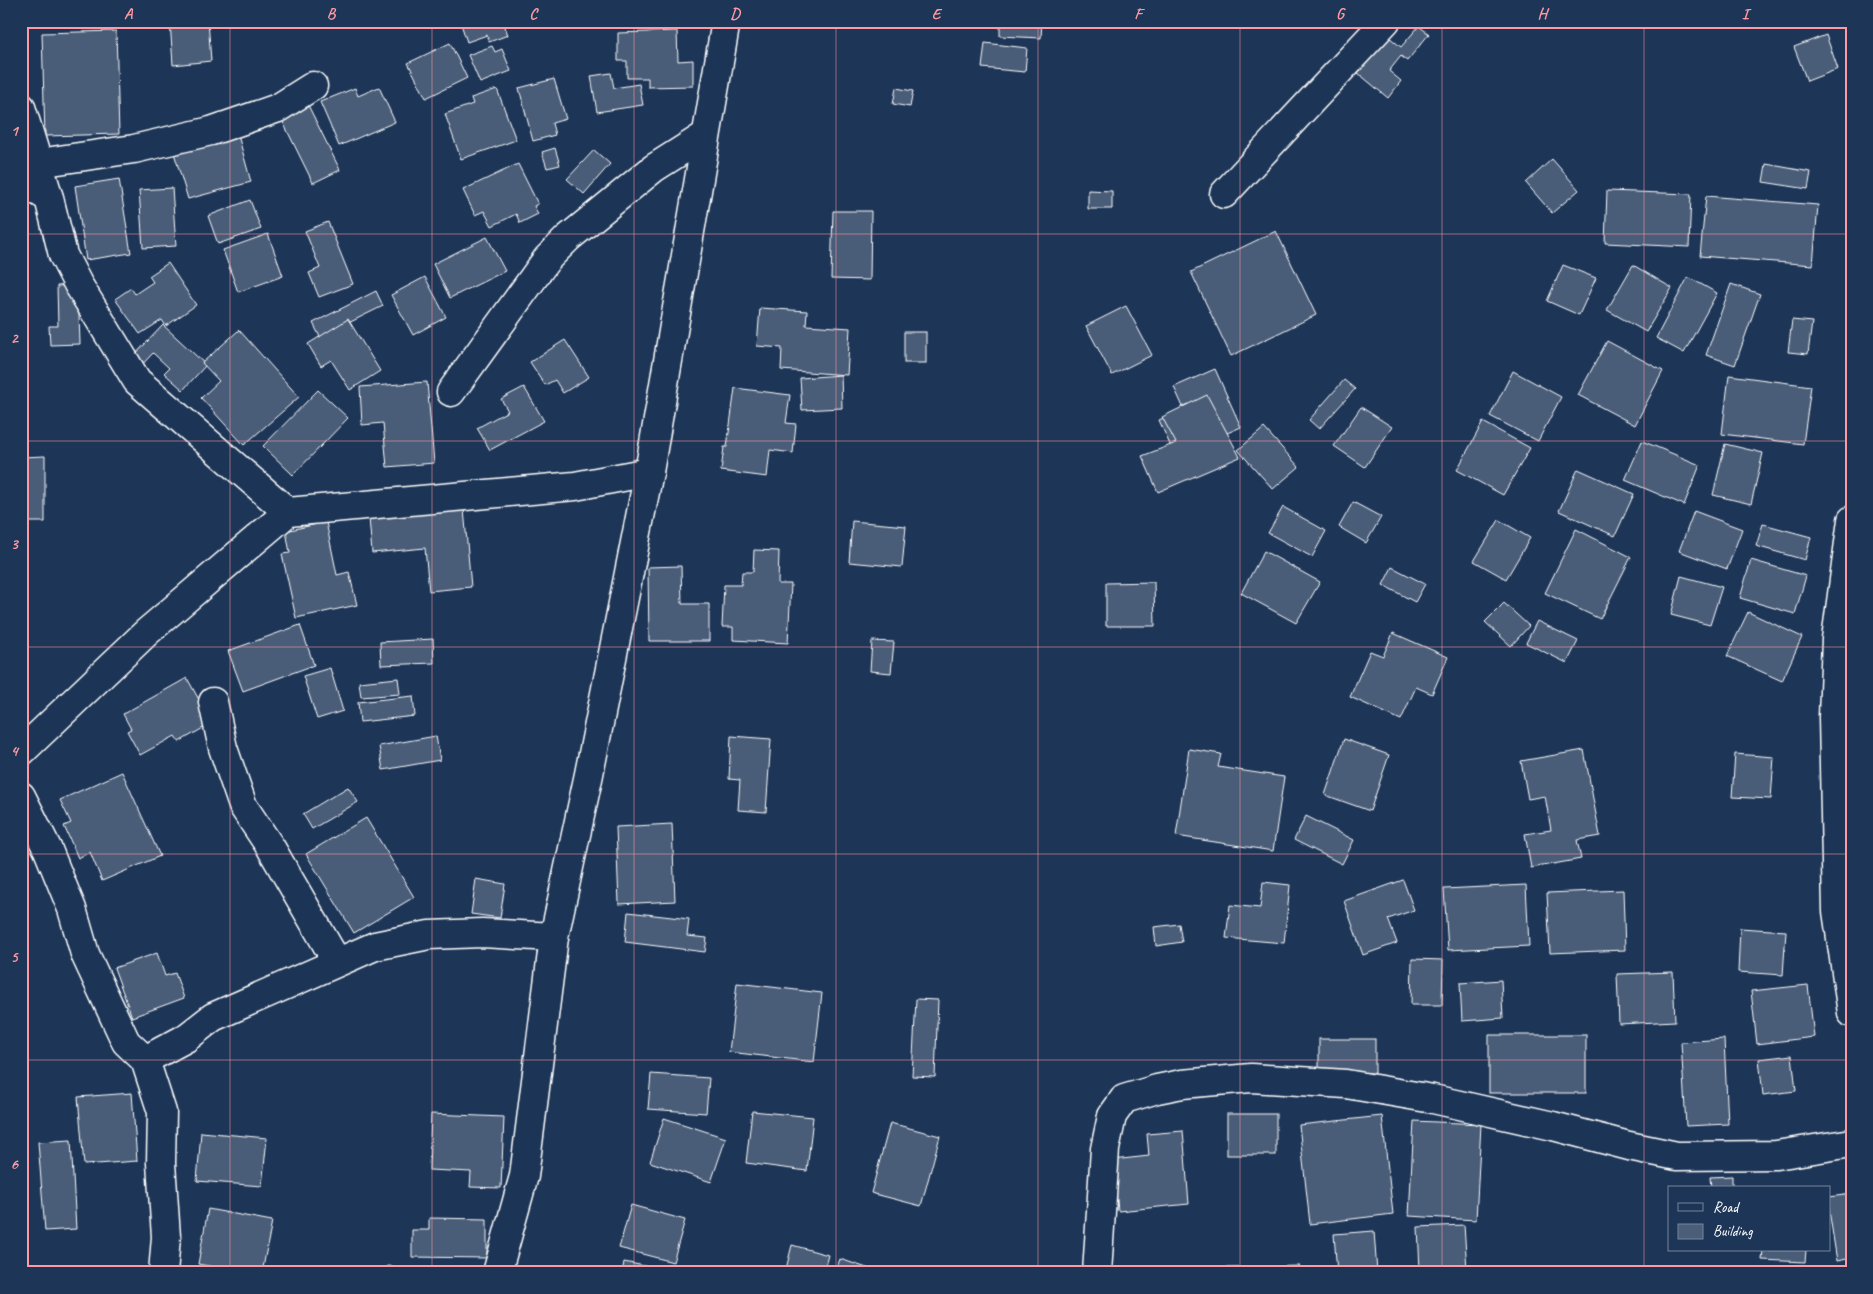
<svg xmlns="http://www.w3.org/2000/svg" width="1873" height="1294" font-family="Caveat,sans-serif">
  <rect width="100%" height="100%" fill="#1d3557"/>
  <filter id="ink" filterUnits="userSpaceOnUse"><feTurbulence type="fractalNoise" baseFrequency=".02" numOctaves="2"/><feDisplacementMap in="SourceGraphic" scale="10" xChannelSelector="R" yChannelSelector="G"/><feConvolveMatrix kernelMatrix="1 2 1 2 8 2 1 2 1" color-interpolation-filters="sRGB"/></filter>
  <g filter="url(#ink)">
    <g fill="#4a5d79" stroke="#fff">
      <polygon points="90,21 110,21 110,26 90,24"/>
      <polygon points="170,21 208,21 211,61 173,65"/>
      <polygon points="460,21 503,21 508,35 489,42 487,35 467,42"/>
      <polygon points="1000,21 1042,21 1041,38 1000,36"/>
      <polygon points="1419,26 1429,34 1407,61 1401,56 1389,71 1401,81 1388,98 1358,73 1388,36 1401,47"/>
      <polygon points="116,31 119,134 45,136 42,33"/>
      <polygon points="677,31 678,61 693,60 693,86 648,87 648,78 627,78 627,61 618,61 618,33"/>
      <polygon points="1826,35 1838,69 1807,81 1794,47"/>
      <polygon points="450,43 467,78 426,98 408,63"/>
      <polygon points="985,43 1027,48 1025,72 982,68"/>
      <polygon points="492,46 495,52 502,49 511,71 480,83 468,55"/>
      <polygon points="611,73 614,88 639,84 643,105 597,112 591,76"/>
      <polygon points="554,79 566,119 552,123 555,135 533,141 519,88"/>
      <polygon points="379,87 395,122 339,146 320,102 355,88 358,96"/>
      <polygon points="896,88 913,91 910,107 893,104"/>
      <polygon points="497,89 516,140 461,159 445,114 473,104 471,98"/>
      <polygon points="307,103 340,170 313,183 280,116"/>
      <polygon points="238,135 251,182 188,199 174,153"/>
      <polygon points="555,148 560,165 547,168 542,152"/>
      <polygon points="594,150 610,164 584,194 567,179"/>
      <polygon points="1552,159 1579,190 1552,213 1526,183"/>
      <polygon points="518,164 538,204 534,206 538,214 520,223 516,214 492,226 484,211 475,215 463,190"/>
      <polygon points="1766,164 1811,172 1808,189 1763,182"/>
      <polygon points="119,179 131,253 86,260 75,186"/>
      <polygon points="172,188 176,246 143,248 139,190"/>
      <polygon points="1088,190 1112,191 1112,209 1088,209"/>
      <polygon points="1607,191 1691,194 1689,247 1605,243"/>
      <polygon points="1706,196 1818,205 1813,265 1700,256"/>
      <polygon points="250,200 261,229 218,244 208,216"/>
      <polygon points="833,211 871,211 870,280 831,279"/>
      <polygon points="328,222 353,284 319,297 309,273 320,268 305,231"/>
      <polygon points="1276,231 1316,315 1231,356 1191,272"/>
      <polygon points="268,234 283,276 238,292 223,250"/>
      <polygon points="487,237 505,271 450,298 433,264"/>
      <polygon points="168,263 196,305 166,326 162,320 140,334 115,299 131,288 135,294 153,282 149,276"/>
      <polygon points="1563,265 1596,278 1579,315 1547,301"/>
      <polygon points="1633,265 1672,288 1646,332 1607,310"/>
      <polygon points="425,277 446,317 413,335 391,295"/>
      <polygon points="1688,277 1717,293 1684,353 1656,338"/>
      <polygon points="1731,284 1760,294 1735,365 1706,355"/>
      <polygon points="78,285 80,344 50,345 49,326 58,326 57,286"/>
      <polygon points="376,291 383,306 320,337 313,323"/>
      <polygon points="1126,306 1152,355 1112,375 1086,326"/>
      <polygon points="760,308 807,311 806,325 850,328 847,375 781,370 782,348 757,346"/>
      <polygon points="348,319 380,371 350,390 331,360 321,366 308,344"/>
      <polygon points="1792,320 1812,322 1808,354 1788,352"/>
      <polygon points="163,325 206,365 183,390 164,373 169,368 153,353 138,369 129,361"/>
      <polygon points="239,330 299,397 244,445 201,398 219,381 202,363"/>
      <rect x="904" y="332" width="22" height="31"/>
      <polygon points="565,340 589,377 563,393 555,380 545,385 530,362"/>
      <polygon points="1607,341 1663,371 1635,425 1578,395"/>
      <polygon points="1215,369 1241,427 1175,456 1159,420 1184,409 1174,387"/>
      <polygon points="1513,371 1561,397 1538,441 1490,416"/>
      <polygon points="841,375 842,408 802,410 800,378"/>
      <polygon points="1729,375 1811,386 1803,444 1722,434"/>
      <polygon points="1344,380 1355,389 1319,429 1309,420"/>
      <polygon points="427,382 434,463 387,467 383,423 362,425 360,387"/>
      <polygon points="524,387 544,421 490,450 477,428 508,411 501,399"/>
      <polygon points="735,388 790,395 786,423 796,424 793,453 770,450 767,477 721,471 724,447 727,447"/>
      <polygon points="318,390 348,418 293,475 263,446"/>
      <polygon points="1207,395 1240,457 1158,492 1142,456 1176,443 1162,417"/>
      <polygon points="1361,407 1392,427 1365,467 1334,446"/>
      <polygon points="1483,422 1530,448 1503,495 1457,470"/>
      <polygon points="1264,428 1299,467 1273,489 1238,450"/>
      <polygon points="1642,441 1700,465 1684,505 1625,480"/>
      <polygon points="1725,444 1763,453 1751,504 1713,495"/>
      <polygon points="45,456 45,522 23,522 22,457"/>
      <polygon points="1578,469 1634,494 1615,536 1559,511"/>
      <polygon points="1353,502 1381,517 1366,543 1339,527"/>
      <polygon points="1283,507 1326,531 1312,557 1268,533"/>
      <polygon points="464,509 471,587 429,591 425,548 372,553 369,518"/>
      <polygon points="1694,511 1742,529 1727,569 1679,551"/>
      <polygon points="1499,520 1530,538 1506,579 1474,561"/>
      <polygon points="852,521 906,526 902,567 849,562"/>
      <polygon points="326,522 337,575 349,572 357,605 296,618 282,554 290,553 286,531"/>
      <polygon points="1763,524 1811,537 1805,560 1756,546"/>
      <polygon points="1576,529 1631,557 1600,619 1545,593"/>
      <polygon points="754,550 779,551 778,584 791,584 788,643 733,640 733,627 722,627 724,585 741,585 742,572 753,572"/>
      <polygon points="1264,551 1320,582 1296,623 1241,593"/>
      <polygon points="1751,560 1806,576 1795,614 1740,598"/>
      <polygon points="681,566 682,604 709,604 709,641 649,641 648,567"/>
      <polygon points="1392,567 1425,584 1415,602 1383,585"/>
      <polygon points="1681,576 1722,587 1710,625 1671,615"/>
      <polygon points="1154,582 1155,626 1106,626 1106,583"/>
      <polygon points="1504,603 1529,626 1511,646 1485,622"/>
      <polygon points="1748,612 1802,637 1782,681 1727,656"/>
      <polygon points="1537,621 1578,641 1567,663 1526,643"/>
      <polygon points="300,625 314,665 243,691 228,651"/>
      <polygon points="1393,633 1448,657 1432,694 1416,687 1401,720 1350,697 1370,651 1383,656"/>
      <polygon points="433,639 434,663 381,665 380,642"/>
      <polygon points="872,641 894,642 891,673 870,671"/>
      <polygon points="330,668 343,711 317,719 303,676"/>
      <polygon points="187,678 212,723 179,742 175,736 140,755 127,731 131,729 123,714"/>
      <polygon points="398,678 400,694 361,697 359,682"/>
      <polygon points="413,696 415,716 360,722 358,702"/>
      <polygon points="436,736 440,760 383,770 379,746"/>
      <polygon points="731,736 771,739 766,812 738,810 740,780 729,779"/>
      <polygon points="1344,739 1389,755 1370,811 1325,795"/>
      <polygon points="1189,749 1221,754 1218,767 1284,777 1273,851 1176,836"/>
      <polygon points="1584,750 1600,836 1577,840 1581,859 1531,868 1525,834 1551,830 1545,796 1528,799 1521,761"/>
      <polygon points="1735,754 1774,757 1771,799 1732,797"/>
      <polygon points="122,772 160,856 102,881 90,852 78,858 64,826 71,823 60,800"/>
      <polygon points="348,787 358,802 312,829 303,814"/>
      <polygon points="1306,816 1354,840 1342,864 1294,840"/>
      <polygon points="366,818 414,897 354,933 306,854"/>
      <polygon points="672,824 675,901 619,904 616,827"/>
      <polygon points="476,879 505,884 500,918 471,914"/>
      <polygon points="1403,880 1414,910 1388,919 1397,943 1363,955 1344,901"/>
      <polygon points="1263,882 1290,885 1284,943 1226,938 1230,905 1260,908"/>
      <polygon points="1526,885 1529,946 1448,950 1444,889"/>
      <polygon points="1623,890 1625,950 1550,953 1547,893"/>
      <polygon points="628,912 689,919 687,936 707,938 705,952 625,942"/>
      <polygon points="1179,924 1182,942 1156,946 1154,927"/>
      <polygon points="1740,928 1786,931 1783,975 1738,972"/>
      <polygon points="157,953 165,976 175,973 184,998 132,1017 114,968"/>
      <polygon points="1412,959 1443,960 1442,1005 1411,1005"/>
      <polygon points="1673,972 1675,1021 1619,1024 1617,974"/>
      <polygon points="1501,980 1503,1018 1462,1021 1460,983"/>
      <polygon points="737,983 822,993 814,1062 729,1052"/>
      <polygon points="1808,985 1814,1037 1757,1044 1751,991"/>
      <polygon points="916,999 938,1000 935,1077 912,1076"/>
      <rect x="1489" y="1035" width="97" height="58"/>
      <rect x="1319" y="1039" width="56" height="34"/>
      <polygon points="1724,1039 1728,1124 1686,1126 1681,1042"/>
      <polygon points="1792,1055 1796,1091 1763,1095 1759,1059"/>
      <polygon points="651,1074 709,1078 706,1113 648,1109"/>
      <polygon points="132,1093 137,1161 84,1165 78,1097"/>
      <polygon points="752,1111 813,1117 807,1171 746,1163"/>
      <polygon points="431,1114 504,1117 501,1188 470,1187 471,1172 429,1170"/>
      <rect x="1227" y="1114" width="49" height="41"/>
      <polygon points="1382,1116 1393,1214 1310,1224 1299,1125"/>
      <polygon points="664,1118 726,1138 711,1182 650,1162"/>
      <polygon points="1414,1121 1481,1124 1476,1220 1409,1216"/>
      <polygon points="890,1123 940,1136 921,1206 871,1193"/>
      <polygon points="1183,1131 1189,1204 1118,1211 1113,1160 1149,1156 1147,1134"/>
      <polygon points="201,1132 267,1138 262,1186 197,1181"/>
      <polygon points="71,1140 76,1229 45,1231 38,1142"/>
      <polygon points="1732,1176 1732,1188 1711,1188 1710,1177"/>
      <polygon points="1852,1194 1852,1258 1837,1261 1829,1210 1829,1197"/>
      <polygon points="631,1205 685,1220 673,1262 619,1248"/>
      <polygon points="208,1209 272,1221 262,1273 246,1273 198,1264"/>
      <polygon points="429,1218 487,1219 487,1258 412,1257 412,1230 429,1230"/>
      <polygon points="1464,1225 1467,1269 1420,1271 1418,1227"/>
      <polygon points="1374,1231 1377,1273 1337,1273 1334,1234"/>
      <polygon points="792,1245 828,1255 823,1273 785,1273"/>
      <polygon points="1763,1250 1806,1250 1805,1262 1762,1260"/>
      <polygon points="840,1259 870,1269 869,1273 835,1273"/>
      <polygon points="624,1262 660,1269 659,1273 622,1273"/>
      <polygon points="387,1266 427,1270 426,1273 386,1273"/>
      <polygon points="1300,1266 1300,1273 1222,1273 1222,1268"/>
    </g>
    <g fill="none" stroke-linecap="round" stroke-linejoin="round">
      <g stroke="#fff" stroke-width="31">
        <g id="street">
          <polyline points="21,107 49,198 63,255 78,284 137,381 288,512"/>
          <polyline points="38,163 134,149 211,131 278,108 313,86"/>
          <polyline points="21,181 49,198"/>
          <polyline points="1224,194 1386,21"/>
          <polyline points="451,392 547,259 568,238 654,168 706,135"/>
          <polyline points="1852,520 1836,639 1833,717 1837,911 1852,1013"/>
          <polyline points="213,702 223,748 243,806 271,848 337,962"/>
          <polyline points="21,752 147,632 288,512 575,486 649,472"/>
          <polyline points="21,796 48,850 72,909 85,954 126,1042 145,1060"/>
          <polyline points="163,1273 166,1237 161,1163 162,1112 145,1060 186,1038 213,1017 375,946 429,935 482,933 554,937"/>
          <polyline points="497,1273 524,1176 554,937 589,774 649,472 726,21"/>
          <polyline points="1097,1273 1105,1149 1112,1116 1124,1099 1157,1089 1182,1084 1251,1078 1346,1084 1433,1099 1553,1126 1629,1146 1677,1156 1776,1155 1852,1143"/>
        </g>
      </g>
      <use href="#street" stroke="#1d3557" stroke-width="28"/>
    </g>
  </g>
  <path fill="none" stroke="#ff9aa2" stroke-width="1" stroke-opacity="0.55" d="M230,21V1273M432,21V1273M634,21V1273M836,21V1273M1038,21V1273M1240,21V1273M1442,21V1273M1644,21V1273M21,234H1852M21,441H1852M21,647H1852M21,854H1852M21,1060H1852"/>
  <rect width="1873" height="1294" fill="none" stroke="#1d3557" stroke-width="55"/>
  <rect x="1668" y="1186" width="162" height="65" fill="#1d3557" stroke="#77869a"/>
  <rect x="1678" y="1203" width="25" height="8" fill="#1d3557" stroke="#77869a"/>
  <text x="1713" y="1212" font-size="15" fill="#ffffff">Road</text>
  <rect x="1678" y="1224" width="25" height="15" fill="#4a5d79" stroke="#77869a"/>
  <text x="1713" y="1236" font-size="15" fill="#ffffff">Building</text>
  <rect x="28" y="28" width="1818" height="1238" fill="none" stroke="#ff9aa2" stroke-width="2"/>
  <g font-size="16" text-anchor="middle" font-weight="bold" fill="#ff9aa2">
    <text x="128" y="19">A</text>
    <text x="331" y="19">B</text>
    <text x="533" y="19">C</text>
    <text x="735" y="19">D</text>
    <text x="936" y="19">E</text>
    <text x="1138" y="19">F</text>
    <text x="1340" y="19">G</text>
    <text x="1542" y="19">H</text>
    <text x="1745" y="19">I</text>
    <text x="14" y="136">1</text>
    <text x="14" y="343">2</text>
    <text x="14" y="549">3</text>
    <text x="14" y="756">4</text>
    <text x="14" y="962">5</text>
    <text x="14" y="1169">6</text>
  </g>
</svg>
